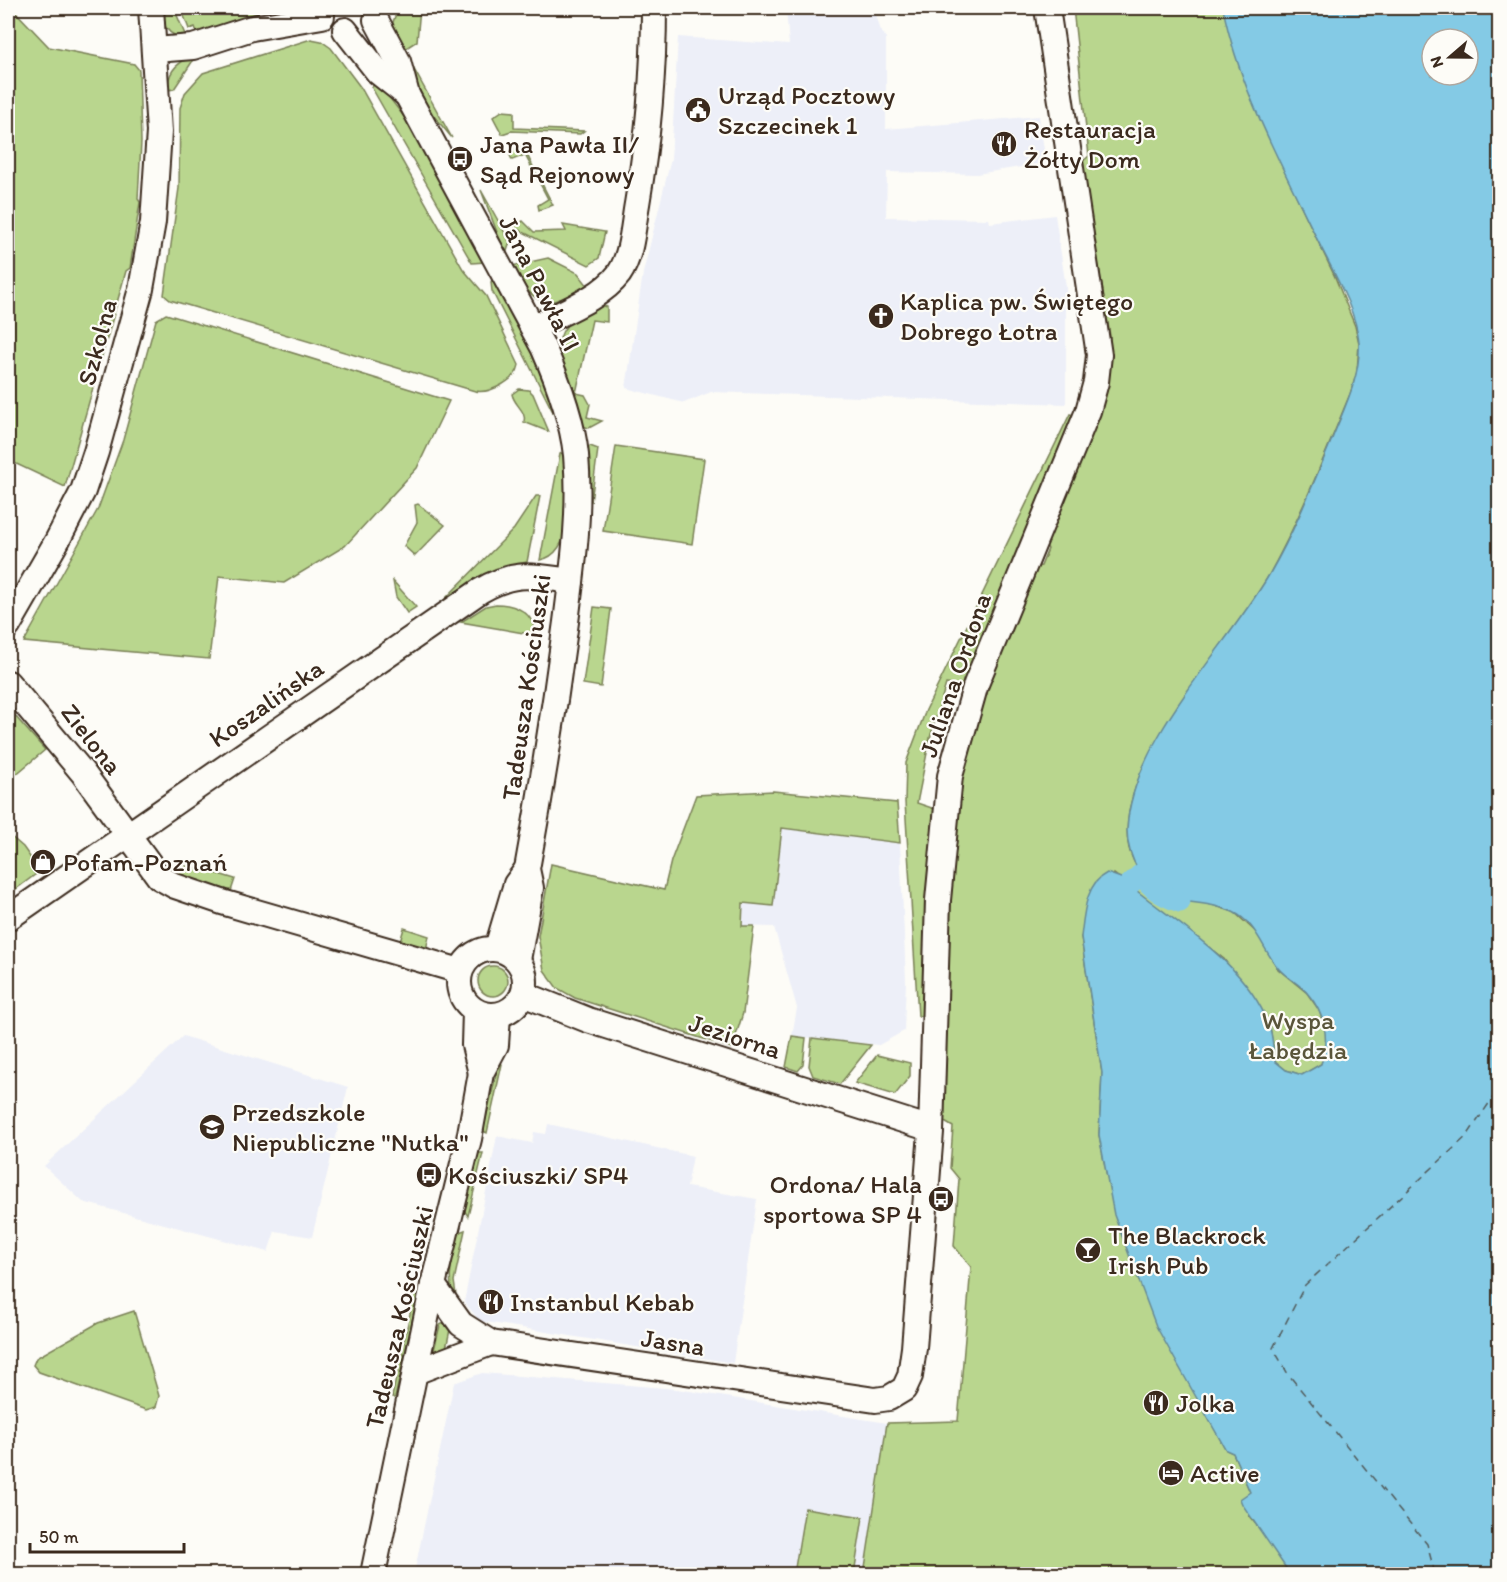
<svg xmlns="http://www.w3.org/2000/svg" width="1507" height="1582" font-family="Itim,sans-serif">
  <rect width="100%" height="100%" fill="#fdfcf7"/>
  <filter id="ink" filterUnits="userSpaceOnUse"><feTurbulence type="fractalNoise" baseFrequency=".0167" numOctaves="2"/><feDisplacementMap in="SourceGraphic" scale="12" xChannelSelector="R" yChannelSelector="G"/><feConvolveMatrix kernelMatrix="1 2 1 2 8 2 1 2 1" color-interpolation-filters="sRGB"/></filter>
  <g filter="url(#ink)">
    <g fill="#edeff8">
      <polygon points="786,8 874,8 881,31 886,38 886,129 1039,116 1046,163 977,174 887,172 886,217 989,219 990,223 1055,215 1066,287 1066,404 711,392 684,403 626,388 643,273 671,159 678,37 789,45"/>
      <polygon points="782,828 900,843 906,981 904,1031 879,1045 792,1036 797,1008 774,927 742,926 743,903 773,906"/>
      <polygon points="183,1036 348,1087 312,1237 275,1231 268,1252 83,1202 44,1166"/>
      <polygon points="548,1124 693,1156 687,1187 757,1199 733,1363 480,1321 464,1302 497,1136 532,1143 534,1132 546,1134"/>
      <polygon points="482,1373 677,1389 887,1423 864,1574 414,1574 454,1383"/>
    </g>
    <g fill="#b9d68e" stroke="#7a8056" stroke-width="1.5">
      <polygon points="8,8 12,8 49,47 134,64 139,70 141,142 138,199 140,202 130,268 126,271 65,487 8,460"/>
      <path d="M160,8H174L186,37C167,38 162,23 160,8Z"/>
      <polygon points="181,8 266,8 237,22 198,35 195,27 189,29"/>
      <polygon points="398,8 420,8 417,41 400,52 392,25"/>
      <path d="M1073,8H1223L1281,164L1335,277L1355,326L1359,343L1357,372L1350,394C1325,454 1302,515 1270,573C1230,645 1117,758 1128,843C1130,858 1139,872 1148,884L1234,912L1257,933L1278,969L1307,993L1319,1010L1326,1033V1050L1321,1064L1302,1075L1286,1070L1275,1061L1270,1026L1224,959L1114,874L1081,937L1102,1073L1099,1135L1107,1176L1209,1419L1226,1450L1233,1453L1250,1492L1249,1516L1267,1538L1290,1574H864L887,1423L958,1421L971,1267L954,1246L959,1179L950,1168L953,1127L943,1121C947,1009 942,892 962,781C976,706 1007,636 1035,567L1041,566L1048,549L1045,544L1108,378L1110,336L1082,162L1089,156Z"/>
      <path d="M311,39L321,41L331,48L361,88L463,269L486,296L519,365C517,380 490,394 475,391L170,300L164,295L179,188L180,108L185,93L203,73Z"/>
      <path d="M191,57L192,62L174,89L168,90C167,74 176,63 191,57Z"/>
      <polygon points="406,63 411,64 452,138 429,110"/>
      <polygon points="375,79 405,118 485,262 472,263 372,88"/>
      <polygon points="502,111 514,112 514,128 584,131 580,134 511,131 502,134 493,117"/>
      <polygon points="514,147 523,147 553,205 539,210 538,205 548,199 525,155 512,160 509,153"/>
      <polygon points="481,190 510,242 506,254 503,248"/>
      <polygon points="523,221 534,232 566,231 563,225 605,232 599,258 589,265 513,227"/>
      <path d="M548,258L578,273L588,286C545,309 537,310 512,266Z"/>
      <polygon points="493,277 544,377 559,424 492,291 491,282"/>
      <path d="M598,304L607,307V322L592,320L576,393L585,395L590,404L587,417L602,421L589,428L582,426L559,354C556,325 576,317 598,304Z"/>
      <polygon points="166,314 449,401 417,468 345,546 284,583 219,576 209,659 24,642 98,509 123,440 156,320"/>
      <path d="M519,389L529,390L533,394L549,432L524,422C527,411 514,405 512,394Z"/>
      <polygon points="1070,414 1074,415 964,686 946,684 930,738 917,803 935,809 925,928 923,1016 918,1016 905,802 906,763 926,710"/>
      <polygon points="590,446 598,449 591,502 586,449"/>
      <polygon points="616,446 704,459 692,544 603,531"/>
      <path d="M564,452C567,481 579,553 540,560L560,454Z"/>
      <path d="M536,496H540L527,562C489,567 469,585 438,606L514,529Z"/>
      <polygon points="418,504 445,525 415,556 404,546 417,522 415,505"/>
      <polygon points="393,581 416,607 407,613 396,597"/>
      <path d="M496,604C516,604 535,613 535,635L461,622L486,606Z"/>
      <polygon points="594,607 611,609 601,687 583,684"/>
      <polygon points="8,708 45,750 8,781"/>
      <polygon points="773,791 897,803 900,843 782,828 773,906 743,903 742,926 754,926 743,1013 732,1048 575,998 557,988 544,970 538,936 551,864 664,890 671,861 696,795"/>
      <polygon points="8,834 23,847 40,871 8,895"/>
      <polygon points="192,866 235,879 231,891 183,877 168,867"/>
      <polygon points="404,928 429,936 426,950 400,942"/>
      <circle cx="493" cy="981" r="15"/>
      <polygon points="792,1036 806,1038 803,1065 798,1071 786,1067"/>
      <polygon points="812,1038 871,1045 840,1084 813,1076 809,1066"/>
      <polygon points="877,1055 910,1063 910,1076 895,1095 855,1083"/>
      <polygon points="499,1062 502,1064 487,1133 483,1131"/>
      <polygon points="477,1153 483,1153 468,1216 464,1210"/>
      <path d="M465,1230L454,1281L458,1309C444,1280 452,1262 459,1232Z"/>
      <polygon points="416,1289 419,1289 395,1398 392,1397 411,1309 409,1308"/>
      <polygon points="134,1311 159,1396 156,1407 146,1410 39,1372 33,1365 36,1358 98,1323"/>
      <polygon points="446,1322 451,1325 445,1353 433,1354 440,1325"/>
      <polygon points="805,1508 863,1517 854,1574 794,1574"/>
    </g>
    <path fill="#84cae5" stroke="#678a95" stroke-width="1.5" fill-rule="evenodd" d="M1223,8H1499V1574H1290L1242,1504L1240,1499L1250,1492L1233,1453L1226,1450L1156,1326L1114,1215L1099,1135L1102,1073L1081,937C1084,914 1085,884 1107,873L1121,878C1171,921 1244,959 1269,1025C1273,1036 1273,1050 1275,1061L1286,1070L1302,1075L1321,1064C1330,1039 1325,1014 1308,994C1300,984 1288,979 1279,969C1263,951 1257,923 1233,912C1197,895 1164,913 1139,871C1131,858 1127,845 1127,830C1131,741 1225,650 1269,575C1294,532 1313,485 1332,439C1344,408 1361,377 1359,343C1357,311 1331,268 1317,239C1282,165 1239,89 1223,8ZM1432,39H1468V75H1432Z"/>
    <g fill="none" stroke-linecap="round" stroke-linejoin="round">
      <path stroke="#84cae5" stroke-width="21" d="M1129,885L1141,874C1151,889 1163,896 1180,902"/>
      <g stroke="#515a5a" stroke-width="1.5" stroke-dasharray="8 6" stroke-linecap="butt">
        <polyline points="1494,8 1500,17"/>
        <polyline points="1435,1574 1427,1544 1288,1374 1273,1348 1305,1285 1467,1136 1500,1087"/>
      </g>
      <g stroke="#3b2a1e" stroke-width="28">
        <g id="minor">
          <path d="M376,20L398,61L407,95L543,347C558,381 572,418 576,455C581,512 573,567 566,622C555,705 542,787 527,869L531,888L518,960"/>
          <polyline points="345,30 378,72 407,95"/>
          <polyline points="155,50 193,47 252,28 322,16"/>
          <path d="M534,327C560,313 600,299 619,274C632,255 633,226 637,204C648,139 654,74 654,8"/>
          <polyline points="8,626 57,541 83,491 96,452 141,289 153,222 159,132 151,8"/>
          <polyline points="8,683 83,773 159,877 175,886 222,902 460,971"/>
          <path d="M8,918L480,591C516,570 532,576 571,581"/>
          <polyline points="497,948 516,884 527,869"/>
          <circle cx="492" cy="982" r="33"/>
          <polyline points="523,994 588,1020 931,1129"/>
          <polyline points="475,1011 474,1045 481,1073"/>
          <polyline points="433,1285 461,1324 491,1343 875,1400 889,1398 904,1389 910,1376 914,1348 931,1132 938,900 950,776 976,684 1088,411 1096,382 1099,355 1047,8"/>
          <polyline points="415,1372 491,1343"/>
          <polyline points="373,1574 433,1285 469,1139 481,1073 496,1045 498,1015"/>
        </g>
      </g>
      <use href="#minor" stroke="#fdfcf7" stroke-width="24"/>
    </g>
  </g>
  <defs>
    <g id="civic-disc" transform="scale(1.35)"><circle r="9.5" fill="#3b2a1e" stroke="#fdfcf7"/><path d="M-.6-6.5H3V-4.5H.6V-3L4-1V1h2V6H-6V1h2V-1L-.6-3ZM-1.2 2.5V6h2.4V2.5Z" fill="#fff"/></g>
    <g id="restaurant-disc" transform="scale(1.35)"><circle r="9.5" fill="#3b2a1e" stroke="#fdfcf7"/><path d="M-5-6h1v4h1v-4h1v4h1v-4h1v5L-1.5 .5V6h-2V.5L-5-1ZM5-6V6H3V1.5H1.5Q1.5-4 5-6Z" fill="#fff"/></g>
    <g id="bus-disc" transform="scale(1.35)"><circle r="9.5" fill="#3b2a1e" stroke="#fdfcf7"/><path d="M-5-6H5V4H4V6H2V4H-2V6H-4V4H-5ZM-3.5-4V0h7V-4ZM-3.5 1.2v1.5H-2V1.2ZM2 1.2v1.5H3.5V1.2Z" fill="#fff"/></g>
    <g id="church-disc" transform="scale(1.35)"><circle r="9.5" fill="#3b2a1e" stroke="#fdfcf7"/><path d="M-1.2-6h2.4v3.5h3.3v2.4h-3.3V6h-2.4V-.1h-3.3v-2.4h3.3Z" fill="#fff"/></g>
    <g id="shop-disc" transform="scale(1.35)"><circle r="9.5" fill="#3b2a1e" stroke="#fdfcf7"/><path d="M-5-2.5h2.3a2.7 3.5 0 0 1 5.4 0H5L5.5 6h-11ZM-1.5-2.5h3a1.5 2.3 0 0 0-3 0Z" fill="#fff"/></g>
    <g id="school-disc" transform="scale(1.35)"><circle r="9.5" fill="#3b2a1e" stroke="#fdfcf7"/><path d="M0-5L7-2L0 1L-7-2ZM-4 1L0 2.5L4 1V4Q0 6-4 4Z" fill="#fff"/></g>
    <g id="bar-disc" transform="scale(1.35)"><circle r="9.5" fill="#3b2a1e" stroke="#fdfcf7"/><path d="M-6-5H6L.8 .8V4.5H3.5V6h-7V4.5H-.8V.8Z" fill="#fff"/></g>
    <g id="hotel-disc" transform="scale(1.35)"><circle r="9.5" fill="#3b2a1e" stroke="#fdfcf7"/><path d="M-6-4.5h1.5V1H6V5H4.5V3h-9V5H-6ZM-4 0a1.8 1.8 0 1 1 3.6 0ZM.5 0V-2.5h3Q6-2.5 6 0Z" fill="#fff"/></g>
  </defs>
  <g fill-rule="evenodd">
    <use href="#civic-disc" x="698" y="110"/>
    <use href="#restaurant-disc" x="1004" y="144"/>
    <use href="#bus-disc" x="460" y="159"/>
    <use href="#church-disc" x="881" y="316"/>
    <use href="#shop-disc" x="43" y="862"/>
    <use href="#school-disc" x="212" y="1127"/>
    <use href="#bus-disc" x="429" y="1175"/>
    <use href="#bus-disc" x="941" y="1199"/>
    <use href="#bar-disc" x="1088" y="1250"/>
    <use href="#restaurant-disc" x="491" y="1302"/>
    <use href="#restaurant-disc" x="1156" y="1403"/>
    <use href="#hotel-disc" x="1171" y="1473"/>
  </g>
  <g text-anchor="middle" stroke-width="4.5" stroke-linejoin="round" paint-order="stroke">
    <g font-size="26" fill="#3b2a1e" stroke="#fdfcf7" text-anchor="start">
      <text x="718" y="104">Urząd Pocztowy<tspan x="718" dy="30">Szczecinek 1</tspan></text>
      <text x="1024" y="138">Restauracja<tspan x="1024" dy="30">Żółty Dom</tspan></text>
      <text x="480" y="153">Jana Pawła II/<tspan x="480" dy="30">Sąd Rejonowy</tspan></text>
      <text x="900" y="310">Kaplica pw. Świętego<tspan x="900" dy="30">Dobrego Łotra</tspan></text>
      <text x="63" y="871">Pofam-Poznań</text>
      <text x="232" y="1121">Przedszkole<tspan x="232" dy="30">Niepubliczne "Nutka"</tspan></text>
      <text x="448" y="1184">Kościuszki/ SP4</text>
      <text x="922" y="1193" text-anchor="end">Ordona/ Hala<tspan x="922" dy="30">sportowa SP 4</tspan></text>
      <text x="1108" y="1244">The Blackrock<tspan x="1108" dy="30">Irish Pub</tspan></text>
      <text x="510" y="1311">Instanbul Kebab</text>
      <text x="1176" y="1412">Jolka</text>
      <text x="1190" y="1482">Active</text>
    </g>
    <g font-size="26" fill="#3b2a1e" stroke="#fdfcf7">
      <text transform="translate(540 283) rotate(63)" y="9">Jana Pawła II</text>
      <text transform="translate(97 342) rotate(-75)" y="9">Szkolna</text>
      <text transform="translate(955 675) rotate(-71)" y="9">Juliana Ordona</text>
      <text transform="translate(526 687) rotate(-82)" y="9">Tadeusza Kościuszki</text>
      <text transform="translate(266 703) rotate(-35)" y="9">Koszalińska</text>
      <text transform="translate(92 739) rotate(52)" y="9">Zielona</text>
      <text transform="translate(735 1036) rotate(18)" y="9">Jeziorna</text>
      <text transform="translate(399 1317) rotate(-77)" y="9">Tadeusza Kościuszki</text>
      <text transform="translate(673 1342) rotate(9)" y="9">Jasna</text>
    </g>
    <g font-size="26" fill="#5a553a" stroke="#fdfcf7">
      <text x="1298" y="1029">Wyspa<tspan x="1298" dy="30">Łabędzia</tspan></text>
    </g>
  </g>
  <rect width="1507" height="1582" fill="none" stroke="#fdfcf7" stroke-width="30"/>
  <rect x="15" y="15" width="1477" height="1552" fill="none" stroke="#3b2a1e" stroke-width="2" filter="url(#ink)"/>
  <g transform="translate(1450 57) rotate(250)"><circle r="28" fill="#fdfcf7" stroke="#afa8a0" stroke-width="1.5"/>
  <path d="M0-4.5L10 22L0 15L-10 22Z" fill="#3b2a1e"/>
  <text y="-9" font-size="16" font-weight="bold" text-anchor="middle" fill="#3b2a1e">N</text>
  </g>
  <path d="M30 1543v9h154v-9" fill="none" stroke="#3b2a1e" stroke-width="3"/>
  <text x="39" y="1543" font-size="18" fill="#3b2a1e" stroke="#fdfcf7" stroke-width="4.5" paint-order="stroke">50 m</text>
</svg>
